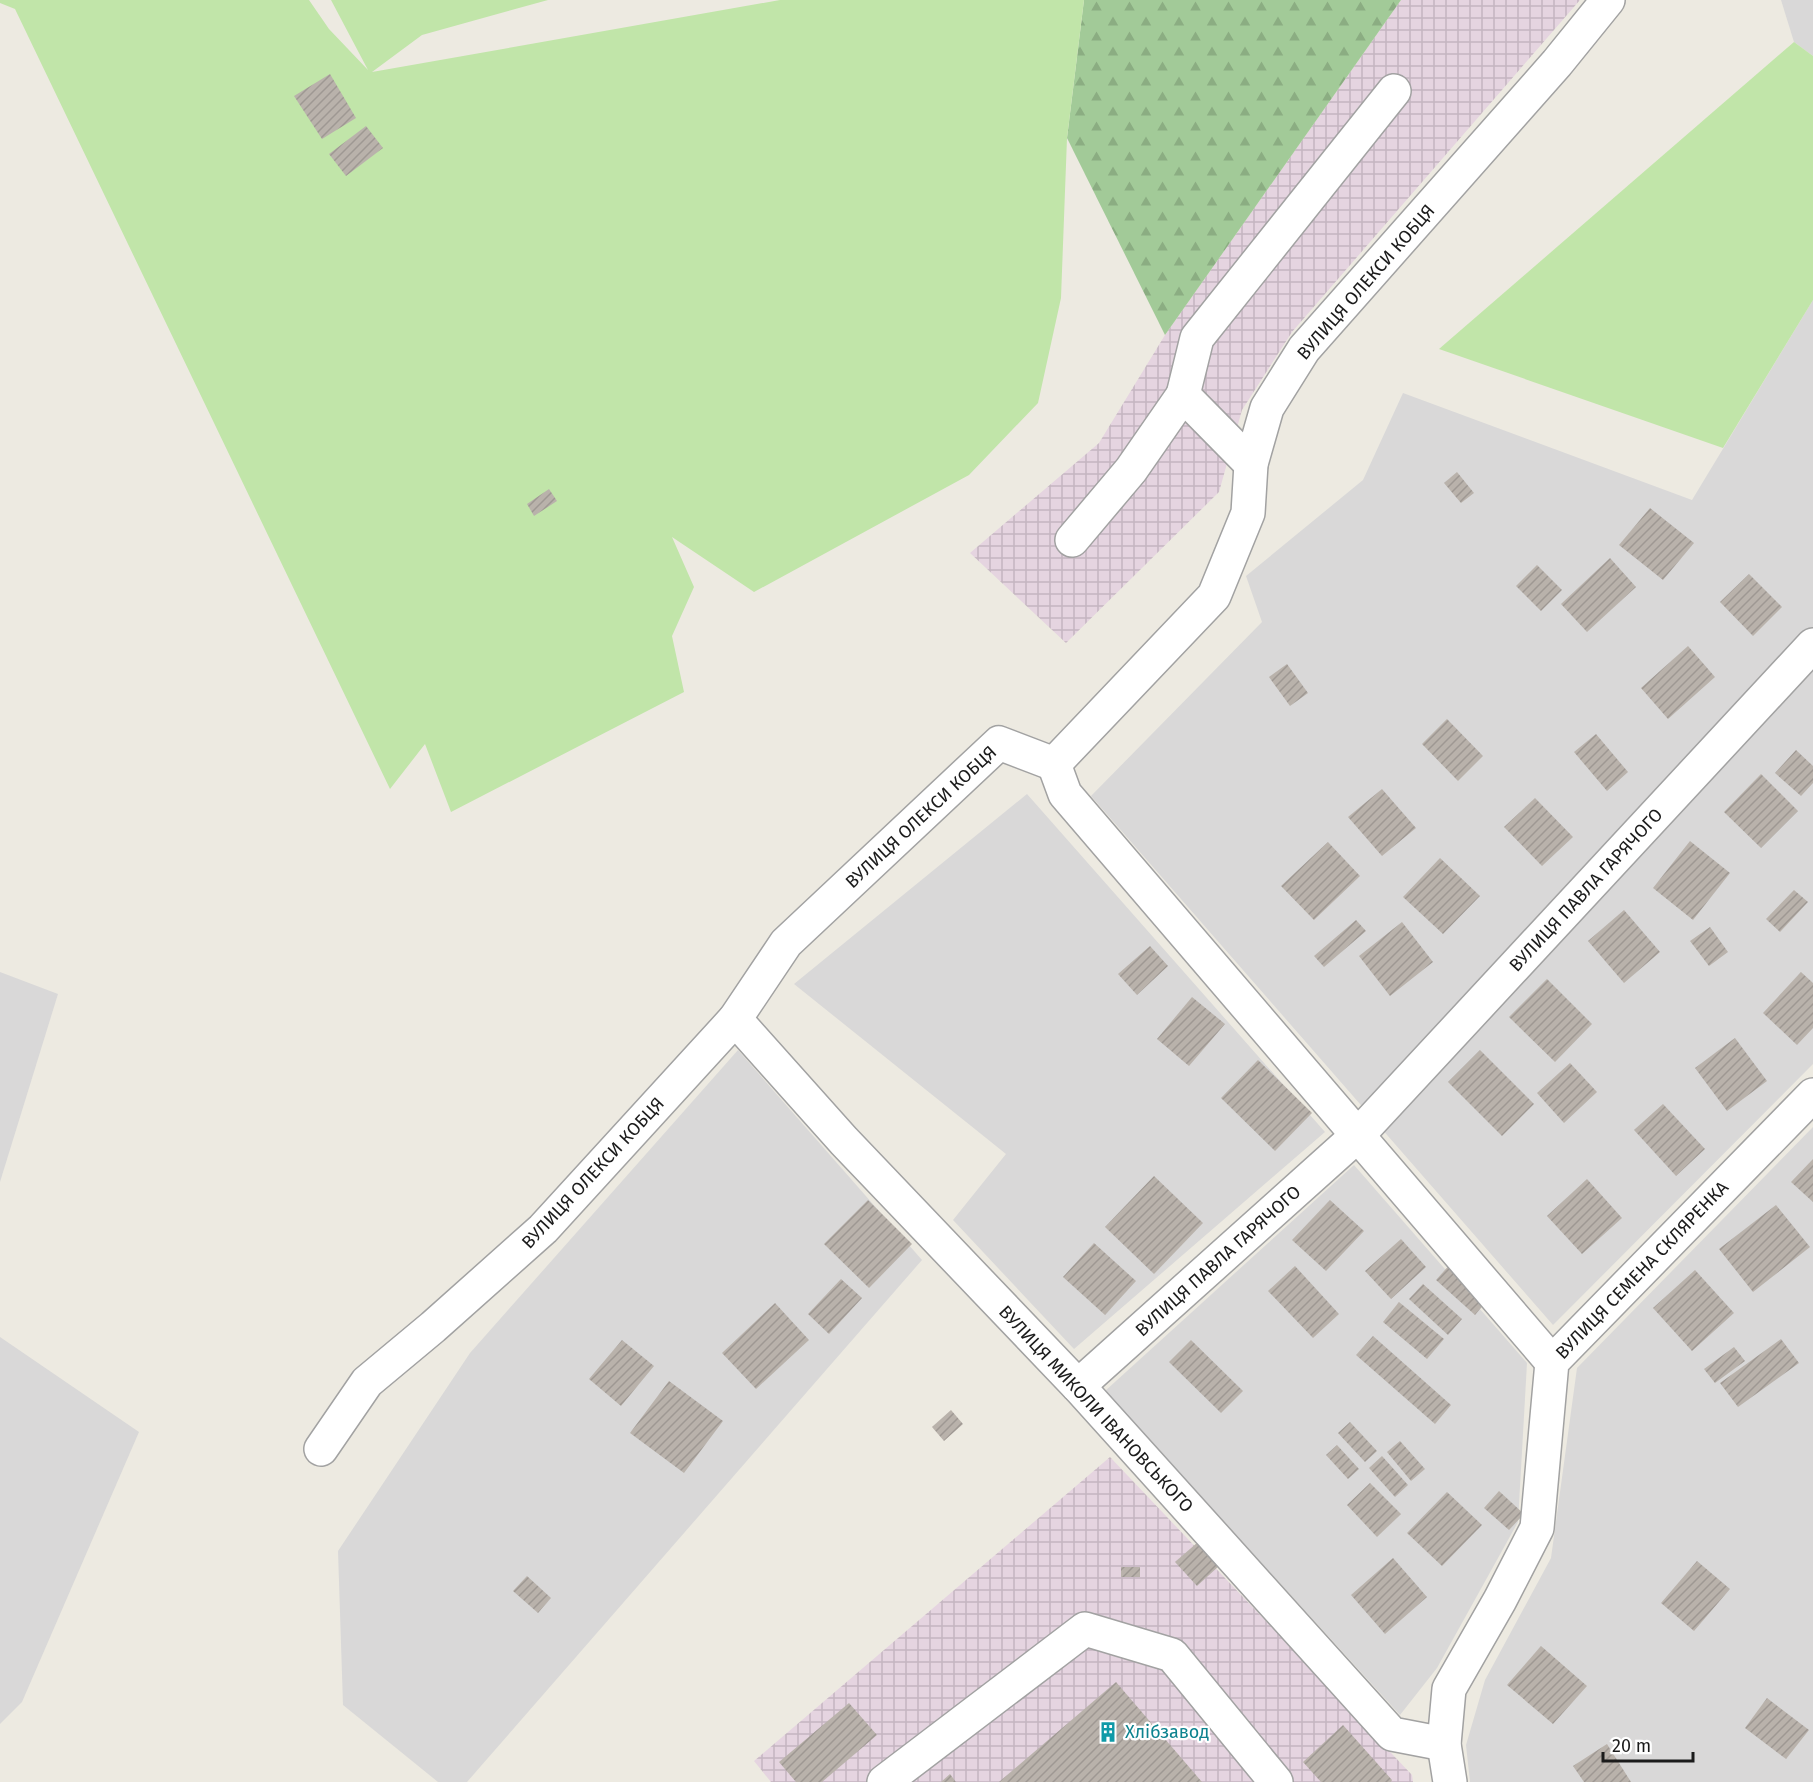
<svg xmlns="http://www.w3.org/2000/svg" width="1813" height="1782" font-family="'Fira Sans',sans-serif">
  <defs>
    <pattern id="industrial-grid" width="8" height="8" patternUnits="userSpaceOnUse" patternTransform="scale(1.5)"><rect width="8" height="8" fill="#e5d4e0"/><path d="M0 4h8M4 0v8" fill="none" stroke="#c4b5c0"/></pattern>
    <pattern id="forest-firs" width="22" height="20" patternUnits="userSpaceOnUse" patternTransform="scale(1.5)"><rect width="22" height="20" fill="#a2ca98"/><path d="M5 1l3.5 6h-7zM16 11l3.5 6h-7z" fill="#8bad82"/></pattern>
    <pattern id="building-hatch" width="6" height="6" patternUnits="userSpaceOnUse" patternTransform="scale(1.5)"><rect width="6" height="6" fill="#b9b2ab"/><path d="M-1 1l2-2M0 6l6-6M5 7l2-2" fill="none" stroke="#9e9893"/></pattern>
  </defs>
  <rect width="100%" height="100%" fill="#edeae1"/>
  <g fill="#d9d8d8">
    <polygon points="1781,0 1813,0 1813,56 1794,42"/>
    <polygon points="1813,300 1813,1064 1553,1325 1091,796 1262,622 1246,576 1363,480 1403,393 1692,500"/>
    <polygon points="1027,794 1325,1132 1074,1349 953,1220 1006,1154 794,984"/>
    <polygon points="0,972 58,994 0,1182"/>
    <polygon points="738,1050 922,1260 467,1782 438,1782 343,1705 338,1551 470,1353"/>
    <polygon points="1813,1127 1813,1782 1470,1782 1466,1745 1485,1680 1551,1558 1577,1368"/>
    <polygon points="1354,1165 1527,1363 1518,1522 1437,1668 1400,1715 1105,1391"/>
    <polygon points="0,1337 139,1432 22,1702 0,1724"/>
  </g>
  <g fill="url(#industrial-grid)">
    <polygon points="1401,0 1580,0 1292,332 1242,410 1219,492 1066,643 970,553 1099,443 1165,335"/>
    <polygon points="1110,1457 1412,1775 1413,1782 771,1782 754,1761"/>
  </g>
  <polygon fill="url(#forest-firs)" points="1084,0 1401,0 1165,335 1067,138"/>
  <g fill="#c1e5a9">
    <polygon points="0,0 309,0 329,29 368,70 331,0 548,0 422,35 372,72 780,0 1084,0 1067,138 1061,298 1038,403 969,475 754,592 672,537 694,587 672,636 684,692 451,812 425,744 390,789 15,9 0,3"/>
    <polygon points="1794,42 1813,56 1813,300 1723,448 1439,349"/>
  </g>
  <g fill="url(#building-hatch)">
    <polygon points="330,74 356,118 322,139 294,96"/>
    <polygon points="366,126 383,148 346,176 329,154"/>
    <polygon points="1457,472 1474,493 1461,503 1444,483"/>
    <polygon points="549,489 557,501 534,516 527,504"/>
    <polygon points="1650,508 1694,543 1663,580 1619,545"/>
    <polygon points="1610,558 1636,587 1587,632 1561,604"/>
    <polygon points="1537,565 1562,590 1541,611 1516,586"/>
    <polygon points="1749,574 1782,607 1753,636 1720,602"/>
    <polygon points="1688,646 1715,677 1668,719 1641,688"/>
    <polygon points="1287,664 1308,693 1290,706 1269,677"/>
    <polygon points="1447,719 1483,756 1458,781 1422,744"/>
    <polygon points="1596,734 1628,772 1607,791 1574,752"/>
    <polygon points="1796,750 1813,766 1813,783 1801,796 1775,773"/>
    <polygon points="1761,774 1798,811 1761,848 1724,812"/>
    <polygon points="1382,789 1416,828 1382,856 1348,817"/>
    <polygon points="1535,798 1573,837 1542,866 1504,827"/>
    <polygon points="1690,841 1730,873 1693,920 1653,888"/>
    <polygon points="1328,842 1360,876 1314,920 1281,886"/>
    <polygon points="1440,858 1480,896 1443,934 1403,897"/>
    <polygon points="1794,890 1808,902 1780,932 1766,919"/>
    <polygon points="1624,910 1660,952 1624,983 1588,941"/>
    <polygon points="1356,920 1366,931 1324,967 1314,956"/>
    <polygon points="1402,922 1433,962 1390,996 1359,956"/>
    <polygon points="1710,927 1728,952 1709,966 1690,941"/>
    <polygon points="1150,946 1168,966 1137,995 1118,974"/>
    <polygon points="1801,972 1813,983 1813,1028 1797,1045 1763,1013"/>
    <polygon points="1547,979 1592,1024 1555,1062 1509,1017"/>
    <polygon points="1192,997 1225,1024 1189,1066 1157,1039"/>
    <polygon points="1735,1038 1767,1081 1727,1111 1695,1068"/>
    <polygon points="1480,1050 1534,1104 1502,1136 1448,1082"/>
    <polygon points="1258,1060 1312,1113 1275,1151 1221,1098"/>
    <polygon points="1570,1063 1597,1092 1564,1123 1537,1093"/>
    <polygon points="1663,1104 1705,1149 1676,1176 1634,1130"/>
    <polygon points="1813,1159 1813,1202 1791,1182"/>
    <polygon points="1154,1176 1203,1223 1154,1274 1105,1227"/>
    <polygon points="1587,1179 1622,1218 1582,1254 1547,1216"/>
    <polygon points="868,1200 912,1244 869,1288 824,1244"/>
    <polygon points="1330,1200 1364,1231 1326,1271 1292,1240"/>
    <polygon points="1776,1205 1810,1247 1753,1292 1719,1249"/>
    <polygon points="1401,1239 1426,1267 1391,1299 1365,1271"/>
    <polygon points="1094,1243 1136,1281 1105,1315 1063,1277"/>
    <polygon points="1452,1262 1491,1296 1475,1315 1436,1280"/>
    <polygon points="1295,1266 1339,1314 1313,1338 1268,1291"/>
    <polygon points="1695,1270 1734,1313 1692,1351 1653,1308"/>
    <polygon points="841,1279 862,1298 829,1334 808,1314"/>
    <polygon points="1423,1284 1462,1319 1448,1335 1409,1299"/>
    <polygon points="1399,1302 1444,1339 1427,1359 1383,1322"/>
    <polygon points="775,1303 809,1340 756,1389 722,1353"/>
    <polygon points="1373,1336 1451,1405 1435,1424 1356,1355"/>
    <polygon points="1781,1339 1799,1363 1738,1407 1720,1383"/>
    <polygon points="622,1340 654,1366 621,1406 589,1379"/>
    <polygon points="1191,1340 1243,1391 1221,1413 1169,1362"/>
    <polygon points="1734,1347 1745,1361 1715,1383 1704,1369"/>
    <polygon points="669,1381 723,1421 684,1473 630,1433"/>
    <polygon points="951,1410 963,1424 944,1441 932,1427"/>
    <polygon points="1350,1422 1377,1451 1365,1462 1338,1433"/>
    <polygon points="1400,1441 1425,1469 1411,1481 1387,1452"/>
    <polygon points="1337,1445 1359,1469 1348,1479 1326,1455"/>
    <polygon points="1382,1456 1408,1485 1395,1497 1369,1468"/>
    <polygon points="1370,1483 1401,1514 1377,1537 1347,1505"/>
    <polygon points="1499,1491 1524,1514 1509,1530 1484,1508"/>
    <polygon points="1447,1492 1482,1525 1442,1566 1407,1533"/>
    <polygon points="1198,1542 1219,1566 1197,1586 1175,1562"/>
    <polygon points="1393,1558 1427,1597 1385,1634 1351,1595"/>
    <polygon points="1697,1561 1730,1589 1694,1631 1661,1603"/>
    <rect x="1121" y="1567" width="19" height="10"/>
    <polygon points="527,1576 551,1598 538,1613 513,1591"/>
    <polygon points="1541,1646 1587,1686 1553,1724 1507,1685"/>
    <polygon points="1116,1682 1202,1782 999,1782"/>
    <polygon points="1767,1698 1809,1730 1786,1759 1745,1728"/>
    <polygon points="849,1703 877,1735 822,1782 796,1782 779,1762"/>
    <polygon points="1343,1725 1392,1780 1391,1782 1321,1782 1303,1762"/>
    <polygon points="1607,1744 1631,1782 1584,1782 1573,1766"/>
    <polygon points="950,1774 956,1782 941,1782"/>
  </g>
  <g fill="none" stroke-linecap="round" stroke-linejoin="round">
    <g stroke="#a2a2a2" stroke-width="36">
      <g id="minor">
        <polyline points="1251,464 1183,395 1197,338 1394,91"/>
        <polyline points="1072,540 1131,470 1183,395"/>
        <polyline points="1054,764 1065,794 1552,1362"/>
        <polyline points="735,1019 844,1141 1078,1386 1392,1734 1444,1744"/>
        <polyline points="1078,1386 1358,1135 1813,645"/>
        <polyline points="321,1449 367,1382 433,1327 543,1229 735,1019 786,943 999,743 1054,764 1214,596 1248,513 1251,464 1267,408 1304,349 1557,63 1608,0"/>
        <polyline points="884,1782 1085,1629 1172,1655 1276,1782"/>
        <polyline points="1450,1782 1444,1744 1449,1689 1500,1600 1537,1528 1552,1362 1813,1095"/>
      </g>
    </g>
    <use href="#minor" stroke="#fff" stroke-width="33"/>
  </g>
  <defs>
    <g id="building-bare" transform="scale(1.62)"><path d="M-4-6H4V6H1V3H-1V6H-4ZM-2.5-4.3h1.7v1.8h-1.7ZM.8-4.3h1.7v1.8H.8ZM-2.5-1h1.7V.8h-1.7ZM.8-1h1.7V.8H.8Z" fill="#0f9aa8" stroke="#fff" stroke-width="2.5" paint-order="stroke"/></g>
  </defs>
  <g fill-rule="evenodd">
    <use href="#building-bare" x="1108" y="1732"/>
  </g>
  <g text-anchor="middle" stroke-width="4.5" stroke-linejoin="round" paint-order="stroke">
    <g font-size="18" fill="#1b1b1b" stroke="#fff">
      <text transform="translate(1366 282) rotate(-49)" y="6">ВУЛИЦЯ ОЛЕКСИ КОБЦЯ</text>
      <text transform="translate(921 817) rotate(-43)" y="6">ВУЛИЦЯ ОЛЕКСИ КОБЦЯ</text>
      <text transform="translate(1586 890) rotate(-47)" y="6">ВУЛИЦЯ ПАВЛА ГАРЯЧОГО</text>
      <text transform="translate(593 1173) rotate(-47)" y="6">ВУЛИЦЯ ОЛЕКСИ КОБЦЯ</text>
      <text transform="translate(1218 1261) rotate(-42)" y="6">ВУЛИЦЯ ПАВЛА ГАРЯЧОГО</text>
      <text transform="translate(1642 1270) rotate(-46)" y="6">ВУЛИЦЯ СЕМЕНА СКЛЯРЕНКА</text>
      <text transform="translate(1096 1409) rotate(47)" y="6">ВУЛИЦЯ МИКОЛИ ІВАНОВСЬКОГО</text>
    </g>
    <g font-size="18" fill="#0d838f" stroke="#fff" text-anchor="start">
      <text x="1125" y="1738">Хлібзавод</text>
    </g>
  </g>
  <path d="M1603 1752v9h90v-9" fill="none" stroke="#1b1b1b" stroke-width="3"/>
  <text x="1612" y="1752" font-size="18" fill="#1b1b1b" stroke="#ffffff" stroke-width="4.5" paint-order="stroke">20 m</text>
</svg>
